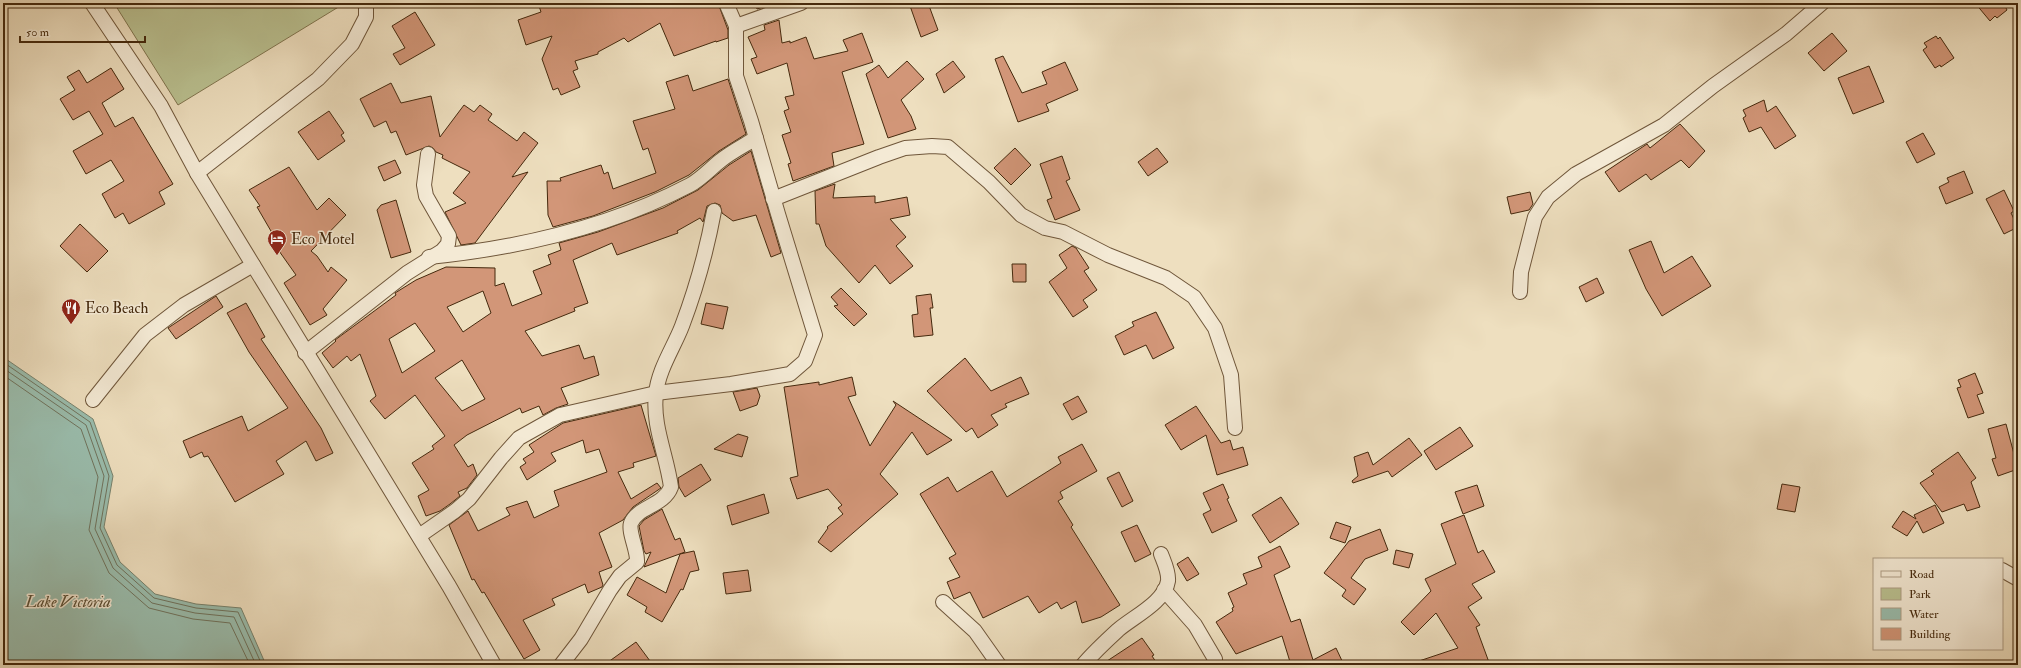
<svg xmlns="http://www.w3.org/2000/svg" width="2021" height="668" font-family="'IM FELL Double Pica',serif">
  <rect width="100%" height="100%" fill="#eedfbf"/>
  <filter id="stains"><feTurbulence type="fractalNoise" baseFrequency=".005" numOctaves="4"/><feColorMatrix values="0 0 0 0 .2 0 0 0 0 .09 0 0 0 0 .02 0 0 0 .5 -.17"/></filter>
  <radialGradient id="worn" r=".72"><stop offset=".6" stop-color="#630" stop-opacity="0"/><stop offset="1" stop-color="#630" stop-opacity=".3"/></radialGradient>
  <g fill="#bac191" stroke="#80754f">
    <polygon points="3,3 39,3 6,7"/>
    <polygon points="114,3 345,3 178,105"/>
  </g>
  <polygon fill="#9abdad" stroke="#78826d" points="3,357 93,419 113,476 104,527 120,562 155,594 196,604 241,608 266,665 3,665"/>
  <g fill="none" stroke-linecap="round" stroke-linejoin="round">
    <g stroke="#70735d" stroke-width="1">
      <polyline points="3,362 90,422 109,476 100,528 117,565 154,598 196,608 238,612 262,665"/>
      <polyline points="3,368 86,425 104,476 95,529 113,568 152,603 195,613 234,617 256,665"/>
      <polyline points="3,375 81,429 98,477 89,530 109,573 149,608 193,619 230,623 250,665"/>
    </g>
  </g>
  <g fill="#d29678" stroke="#45290d" fill-rule="evenodd">
    <polygon points="538,3 718,3 728,30 728,38 716,42 716,41 674,56 660,23 628,42 624,38 598,52 598,54 575,61 578,69 573,71 580,87 561,95 558,88 553,90 542,59 552,36 526,45 518,20 541,12"/>
    <polygon points="755,3 772,3 773,4 757,9"/>
    <polygon points="909,3 928,3 938,30 921,37"/>
    <polygon points="1975,3 2012,3 2006,8 2007,10 1997,18 1995,16 1990,21"/>
    <polygon points="415,12 435,45 400,65 393,54 405,48 392,26"/>
    <polygon points="779,20 782,43 790,41 790,43 806,37 814,59 848,51 843,40 862,33 873,62 842,72 864,144 832,153 834,166 793,181 788,164 791,163 782,135 791,132 784,111 789,109 785,97 794,95 787,63 757,74 751,59 757,57 748,37 765,30 764,25"/>
    <polygon points="1832,33 1847,51 1824,71 1808,53"/>
    <polygon points="1936,36 1938,39 1940,37 1954,58 1941,67 1940,65 1935,68 1923,50 1927,47 1924,43"/>
    <polygon points="1003,56 1022,93 1047,84 1042,72 1065,62 1078,90 1046,104 1049,111 1018,122 995,59"/>
    <polygon points="907,61 924,79 901,100 911,116 916,129 888,138 866,74 879,65 888,78"/>
    <polygon points="953,61 965,77 944,93 936,74"/>
    <polygon points="1869,66 1884,102 1853,114 1838,78"/>
    <polygon points="111,68 124,89 102,103 115,127 133,117 173,184 159,192 165,204 129,224 123,213 115,218 102,194 124,181 111,160 86,174 73,151 103,134 89,111 73,120 60,99 75,90 67,77 79,70 87,83"/>
    <polygon points="688,75 693,91 728,79 746,134 719,151 689,175 655,192 593,216 553,227 548,215 547,181 561,181 560,178 601,165 604,174 608,172 613,189 656,173 648,148 643,150 633,121 675,109 666,82"/>
    <polygon points="391,83 401,103 431,96 440,137 464,105 474,112 480,105 492,114 488,120 517,141 524,132 538,143 512,177 528,172 475,243 461,245 445,212 466,203 453,193 470,172 442,158 443,155 436,152 433,148 429,146 406,155 396,131 391,133 386,121 374,127 360,99"/>
    <polygon points="1764,100 1767,112 1776,106 1796,136 1775,149 1761,127 1749,132 1743,118 1746,116 1743,110"/>
    <polygon points="329,111 344,133 341,135 345,141 318,160 298,132"/>
    <polygon points="1680,124 1705,151 1689,168 1681,160 1651,180 1646,174 1619,192 1605,172 1647,144 1650,148"/>
    <polygon points="1923,133 1935,154 1917,163 1906,142"/>
    <polygon points="1015,148 1031,165 1011,185 994,168"/>
    <polygon points="1157,148 1168,162 1148,176 1138,162"/>
    <path d="M751,151L781,253L771,257L756,215L733,221L722,213L720,205L715,203L707,206L703,222L700,218L677,231L678,233L617,255L612,243L573,260L588,303L574,308L575,311L525,331L542,356L579,345L584,359L594,356L599,375L561,388L568,404L556,408L543,415L539,406L522,413L520,408L467,435L454,445L468,467L473,464L477,475L467,488L458,492L460,496L450,504L440,511L426,516L418,496L429,490L412,463L434,449L432,446L445,436L415,395L385,419L370,401L376,396L360,354L351,361L347,356L333,368L322,353L336,341L335,340L396,295L395,293L416,280L446,267L495,268V286L504,283L512,306L542,294L533,271L551,264L548,255L561,250L559,243L598,232L663,208L698,190L729,165ZM483,291L491,313L463,332L447,307ZM415,323L435,351L402,373L389,339ZM462,360L485,399L462,411L435,378Z"/>
    <polygon points="1062,156 1070,179 1066,181 1080,210 1055,220 1047,200 1052,198 1040,164"/>
    <polygon points="395,160 401,173 384,181 378,167"/>
    <polygon points="289,167 317,210 329,198 346,215 311,251 317,256 328,272 331,267 347,280 323,309 327,315 310,325 284,283 296,275 272,241 275,238 257,207 260,206 249,190"/>
    <polygon points="1964,171 1973,193 1946,204 1939,187 1949,182 1947,178"/>
    <polygon points="835,184 833,198 875,196 875,203 907,197 910,215 890,219 906,237 896,246 913,266 890,284 875,265 859,283 826,246 819,224 816,224 815,191"/>
    <polygon points="2004,190 2014,211 2011,213 2018,227 2004,234 1986,199"/>
    <polygon points="1530,192 1533,204 1529,210 1511,214 1507,197"/>
    <polygon points="396,200 411,252 391,258 377,210 381,205"/>
    <polygon points="80,224 108,251 87,272 60,246"/>
    <polygon points="1651,241 1664,273 1692,256 1711,286 1662,316 1646,289 1629,250"/>
    <polygon points="1072,246 1076,248 1089,268 1084,271 1097,290 1083,300 1088,307 1073,317 1049,282 1067,268 1059,255"/>
    <polygon points="1012,264 1026,264 1026,282 1013,282"/>
    <polygon points="1597,278 1604,293 1586,302 1579,287"/>
    <polygon points="841,288 867,314 854,326 834,306 838,305 831,297"/>
    <polygon points="931,294 933,308 930,308 933,335 914,337 912,315 918,314 916,296"/>
    <polygon points="216,296 223,307 176,339 168,328"/>
    <polygon points="246,303 265,337 261,339 321,428 333,453 316,461 306,441 276,461 284,474 235,502 208,456 204,457 202,452 190,458 183,441 242,416 248,431 288,408 249,352 227,313"/>
    <polygon points="706,303 728,307 723,329 701,324"/>
    <polygon points="1156,312 1174,348 1153,359 1146,345 1124,355 1115,336 1134,326 1132,322"/>
    <polygon points="965,358 991,391 1021,377 1029,394 1005,404 1007,407 991,415 998,425 978,438 972,428 966,432 927,391"/>
    <polygon points="1975,373 1983,393 1977,395 1984,413 1968,418 1957,388 1961,387 1958,380"/>
    <polygon points="852,377 856,395 848,397 870,446 896,405 893,401 952,440 927,455 912,432 880,474 898,494 831,552 818,542 828,528 827,527 843,514 838,508 842,505 828,489 797,499 790,478 798,476 784,387 819,382 819,385"/>
    <polygon points="757,388 760,396 757,405 740,411 733,392"/>
    <polygon points="1078,396 1087,412 1072,420 1063,404"/>
    <polygon points="641,405 656,456 633,463 634,467 618,472 631,499 657,483 661,488 633,507 623,520 599,533 612,567 599,572 603,585 602,587 588,593 585,584 552,599 555,605 523,620 540,650 524,659 484,592 482,593 474,579 472,580 449,525 468,511 478,531 510,515 506,508 527,501 534,518 559,506 554,491 607,472 599,449 586,453 583,440 551,453 556,461 527,480 520,467 526,463 523,459 534,452 529,445 563,423"/>
    <polygon points="1196,406 1221,443 1230,440 1233,450 1243,447 1248,465 1217,475 1206,435 1181,450 1165,425"/>
    <polygon points="2006,424 2018,469 1998,476 1992,459 1996,458 1988,429"/>
    <polygon points="1460,427 1473,446 1436,470 1424,451"/>
    <polygon points="738,434 748,437 742,457 714,449"/>
    <polygon points="1409,438 1422,455 1392,477 1388,471 1353,483 1352,481 1358,476 1354,457 1368,452 1373,465"/>
    <polygon points="1082,444 1097,471 1060,492 1063,498 1058,501 1073,525 1071,527 1120,605 1101,617 1082,623 1076,601 1061,609 1057,602 1039,613 1028,596 983,618 970,592 954,599 947,582 960,577 949,558 956,554 920,494 948,477 957,492 992,471 1007,497 1061,463 1058,457"/>
    <polygon points="1958,452 1976,478 1971,482 1980,507 1967,511 1964,504 1942,512 1920,483 1934,474 1931,471"/>
    <polygon points="701,464 711,480 685,497 679,487 678,478"/>
    <polygon points="1119,472 1133,501 1122,507 1107,478"/>
    <polygon points="1223,484 1229,498 1227,499 1237,521 1212,533 1203,514 1211,510 1203,493"/>
    <polygon points="1782,484 1800,487 1795,512 1777,509"/>
    <polygon points="1477,485 1484,506 1463,514 1455,492"/>
    <polygon points="764,494 769,513 732,525 727,506"/>
    <polygon points="1281,497 1299,524 1270,543 1252,515"/>
    <polygon points="1935,505 1944,523 1923,533 1917,521 1907,536 1892,527 1903,511 1916,519 1914,515"/>
    <polygon points="662,509 675,540 680,538 685,552 644,567 651,552 646,554 644,551 639,526 644,520"/>
    <polygon points="1464,515 1478,553 1483,550 1495,572 1472,584 1482,598 1468,607 1480,625 1476,627 1490,665 1416,665 1416,662 1458,648 1436,613 1414,635 1401,622 1431,591 1425,579 1456,564 1441,524"/>
    <polygon points="1336,522 1351,527 1345,543 1330,538"/>
    <polygon points="1137,525 1151,554 1135,562 1121,532"/>
    <polygon points="1380,529 1388,550 1365,559 1351,578 1366,589 1354,605 1342,596 1346,590 1324,573 1349,541"/>
    <polygon points="1280,546 1290,567 1274,575 1291,622 1300,619 1313,660 1336,648 1344,665 1291,665 1282,636 1236,654 1216,622 1233,611 1232,608 1234,607 1228,593 1247,584 1243,574 1262,567 1258,557"/>
    <polygon points="1396,550 1413,554 1409,568 1393,564"/>
    <polygon points="694,551 699,570 690,572 683,590 681,589 662,622 645,612 647,607 627,595 637,577 666,593 680,554"/>
    <polygon points="1188,557 1199,574 1187,581 1177,564"/>
    <polygon points="748,570 751,591 726,594 723,573"/>
    <polygon points="1142,638 1154,655 1152,656 1158,665 1101,665"/>
    <polygon points="636,642 653,665 604,665"/>
  </g>
  <g fill="none" stroke-linecap="round" stroke-linejoin="round">
    <g stroke="#6f563a" stroke-width="16">
      <g id="street">
        <polyline points="92,3 161,106 197,173 449,586 494,665"/>
        <polyline points="736,26 801,3"/>
        <polyline points="197,173 318,79 352,44 366,17 366,3"/>
        <polyline points="773,199 879,157 905,148 932,146 948,147 989,182 1021,215 1045,228 1063,232 1108,255 1166,278 1194,297 1215,328 1231,375 1235,428"/>
        <path d="M429,257C519,248 608,228 690,185C701,179 710,169 720,161C731,152 745,145 756,138"/>
        <polyline points="1520,292 1521,272 1535,217 1548,197 1576,174 1664,125 1713,86 1786,34 1822,3"/>
        <polyline points="305,353 407,273 442,251 448,244 449,236 426,196 424,185 428,154"/>
        <polyline points="93,400 145,335 184,305 253,265"/>
        <polyline points="419,536 455,511 469,499 501,458 519,438 560,415 656,393 731,384 790,374 805,361 815,335 778,214 751,121 736,76 736,26 726,3"/>
        <polyline points="2002,570 2018,579"/>
        <polyline points="1164,590 1195,625 1215,659"/>
        <polyline points="943,602 975,631 999,665"/>
        <path d="M561,665L581,639L610,590L620,576L637,562C638,551 628,532 631,523C637,507 664,506 671,487C667,456 652,425 656,394C658,370 674,347 682,326C696,289 707,249 714,211"/>
        <path d="M1083,665C1094,652 1106,641 1118,630C1133,617 1165,602 1168,581C1169,572 1164,562 1161,554"/>
      </g>
    </g>
    <use href="#street" stroke="#f4ead5" stroke-width="14"/>
  </g>
  <defs>
    <g id="hotel-pin" transform="scale(1)"><path d="M0 17L-7.5 6A9.5 9.5 0 1 1 7.5 6Z" fill="#8f2418" stroke="#f4ead5"/><path d="M-6-4.5h1.5V1H6V5H4.5V3h-9V5H-6ZM-4 0a1.8 1.8 0 1 1 3.6 0ZM.5 0V-2.5h3Q6-2.5 6 0Z" fill="#fff"/></g>
    <g id="restaurant-pin" transform="scale(1)"><path d="M0 17L-7.5 6A9.5 9.5 0 1 1 7.5 6Z" fill="#8f2418" stroke="#f4ead5"/><path d="M-5-6h1v4h1v-4h1v4h1v-4h1v5L-1.5 .5V6h-2V.5L-5-1ZM5-6V6H3V1.5H1.5Q1.5-4 5-6Z" fill="#fff"/></g>
  </defs>
  <g fill-rule="evenodd">
    <use href="#hotel-pin" x="277" y="239"/>
    <use href="#restaurant-pin" x="71" y="308"/>
  </g>
  <g text-anchor="middle" stroke-width="3" stroke-linejoin="round" paint-order="stroke">
    <g font-size="15" fill="#45290d" stroke="#f4ead5" text-anchor="start">
      <text x="291" y="244">Eco Motel</text>
      <text x="85" y="313">Eco Beach</text>
    </g>
    <g font-size="16" font-style="italic" fill="#5a4e35" stroke="#f4ead5">
      <text x="68" y="607">Lake Victoria</text>
    </g>
  </g>
  <rect width="2021" height="668" fill="none" stroke="#eedfbf" stroke-width="16"/>
  <rect x="4" y="4" width="2013" height="660" fill="none" stroke="#45290d" stroke-width="2"/>
  <rect x="8" y="8" width="2005" height="652" fill="none" stroke="#45290d"/>
  <rect x="1873" y="558" width="130" height="92" fill="#f4ead5" stroke="#ae9d85"/>
  <rect x="1881" y="571" width="20" height="6" fill="#f4ead5" stroke="#ae9d85"/>
  <text x="1909" y="578" font-size="12" fill="#45290d">Road</text>
  <rect x="1881" y="588" width="20" height="12" fill="#bac191" stroke="#ae9d85"/>
  <text x="1909" y="598" font-size="12" fill="#45290d">Park</text>
  <rect x="1881" y="608" width="20" height="12" fill="#9abdad" stroke="#ae9d85"/>
  <text x="1909" y="618" font-size="12" fill="#45290d">Water</text>
  <rect x="1881" y="628" width="20" height="12" fill="#d29678" stroke="#ae9d85"/>
  <text x="1909" y="638" font-size="12" fill="#45290d">Building</text>
  <path d="M20 36v6h125v-6" fill="none" stroke="#45290d" stroke-width="2"/>
  <text x="26" y="36" font-size="12" fill="#45290d" stroke="#f4ead5" stroke-width="3" paint-order="stroke">50 m</text>
  <rect width="100%" height="100%" filter="url(#stains)"/>
  <rect width="100%" height="100%" fill="url(#worn)"/>
</svg>
